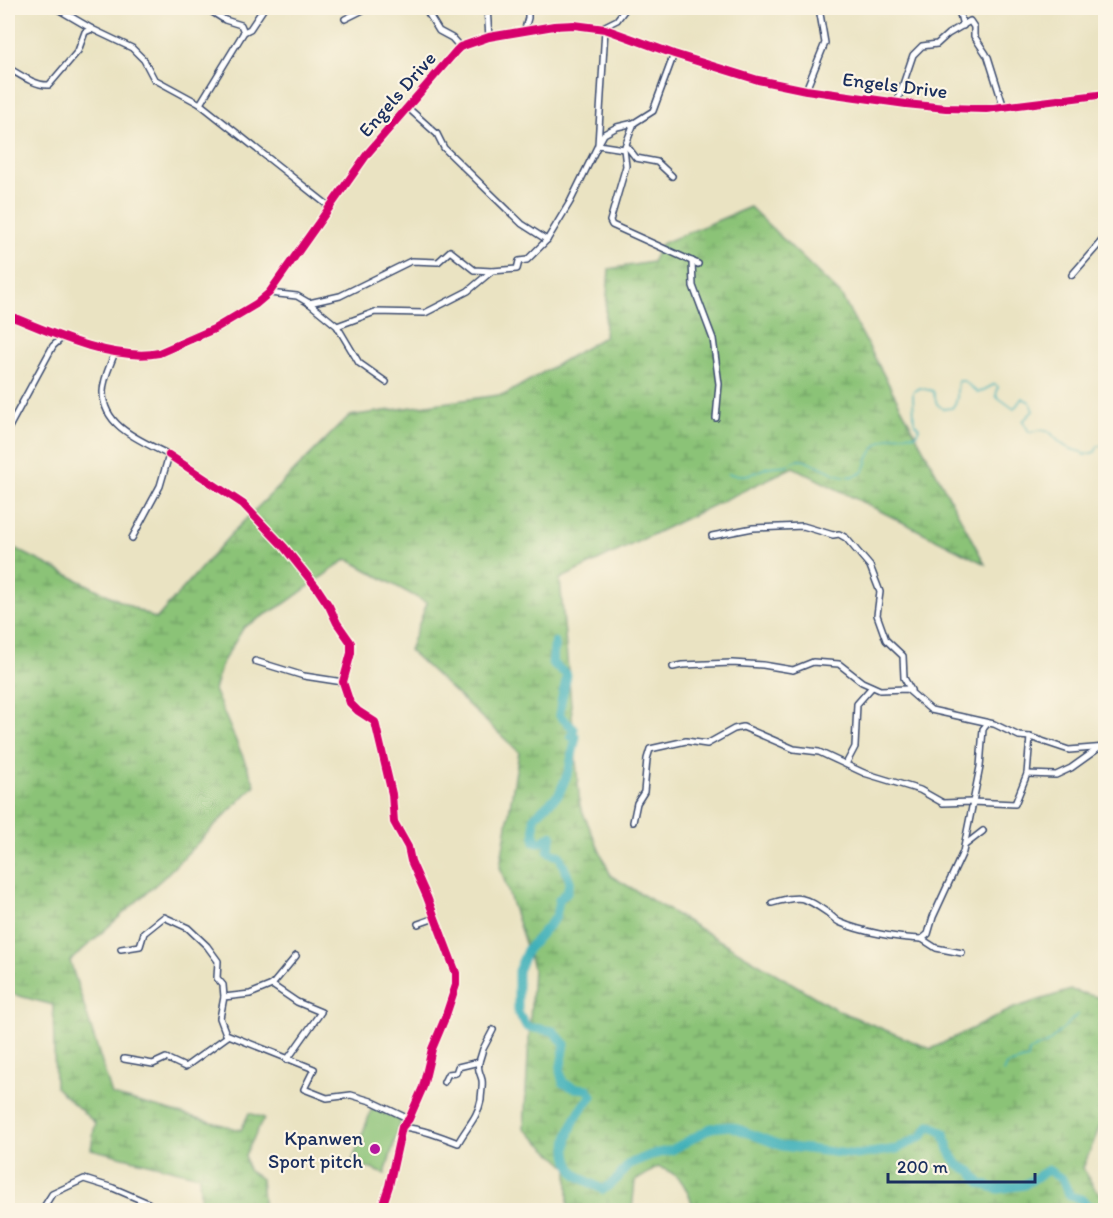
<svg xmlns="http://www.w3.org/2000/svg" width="1113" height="1218" font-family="Itim,sans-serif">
  <defs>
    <pattern id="wetland-marsh" width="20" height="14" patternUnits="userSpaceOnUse" patternTransform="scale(1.5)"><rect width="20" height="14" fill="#8bc377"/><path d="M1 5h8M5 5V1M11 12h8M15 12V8" fill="none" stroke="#719f65"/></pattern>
  </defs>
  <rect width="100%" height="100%" fill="#fcf5e5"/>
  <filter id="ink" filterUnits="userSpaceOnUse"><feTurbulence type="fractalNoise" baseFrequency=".0167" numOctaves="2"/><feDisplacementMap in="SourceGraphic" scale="12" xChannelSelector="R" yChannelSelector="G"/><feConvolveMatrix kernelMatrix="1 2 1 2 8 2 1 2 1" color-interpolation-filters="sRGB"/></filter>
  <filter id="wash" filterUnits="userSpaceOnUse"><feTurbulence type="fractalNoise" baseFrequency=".008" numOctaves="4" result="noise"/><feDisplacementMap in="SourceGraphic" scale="24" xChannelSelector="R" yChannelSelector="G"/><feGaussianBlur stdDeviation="1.35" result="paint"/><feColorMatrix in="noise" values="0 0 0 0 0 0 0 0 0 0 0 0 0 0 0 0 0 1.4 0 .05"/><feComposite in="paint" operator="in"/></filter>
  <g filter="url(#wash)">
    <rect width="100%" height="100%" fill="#eae3c2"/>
    <polygon fill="#8bc377" stroke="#53796a" stroke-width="1.5" points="372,1108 401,1120 385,1174 352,1162"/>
    <path fill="url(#wetland-marsh)" stroke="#53796a" stroke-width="1.5" d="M750,207L841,295L985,564L793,467L560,579L580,806L611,876L837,1010L931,1049L1014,1008L1071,990L1105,999V1114L1083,1168L1095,1189L1105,1197V1210H939L923,1206L897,1210H695C685,1187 684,1175 658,1167L635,1181L632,1210H568V1168L524,1128L533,968L500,867L519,752L409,650L427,603L347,559L284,604L244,627L222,663L214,690L255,785L163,878L70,961L112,1095L241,1130L249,1113L264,1118L245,1155L248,1170L261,1179L264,1210H201L199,1176L91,1149L95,1123L55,1087L53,1005L8,993V545L156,619L233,532L349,416L506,394L604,337L609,269L652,262L661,244Z"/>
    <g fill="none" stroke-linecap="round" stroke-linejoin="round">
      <g stroke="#3fb0b9" stroke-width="1.5">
        <path d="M728,474C735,475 744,476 751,474C757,473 762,469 768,467C774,466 781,466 787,465C791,464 795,460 800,460C819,460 841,486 861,473C867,469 866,462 869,457C877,438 898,433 916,435L919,428L914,421L913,392L920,388L933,391L937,404L943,409L952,408C961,396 955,394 958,381H964L978,393L995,384L998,387L996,396L1014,409L1022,398L1030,402L1033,411L1023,421L1029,432L1041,430L1050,432C1060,444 1066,449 1082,452L1084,455L1095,452L1098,446L1106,445"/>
        <polyline points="1003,1072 1006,1065 1028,1059 1029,1051 1048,1043 1078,1014"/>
      </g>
      <path stroke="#3fb0b9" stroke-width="9" d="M555,642L552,663L567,675C565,689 559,702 560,716L574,729L571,736L576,737L569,770L559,794L534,817L535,842H542L552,835L548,851L555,855H559L570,881L567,892L559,900L556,917L527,950L518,971V1013L527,1027L553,1031L565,1044L560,1071L563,1083L575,1088L588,1089L592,1096C574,1115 556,1148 575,1173C581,1180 595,1184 603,1190L617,1179L629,1164L651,1155L672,1150L711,1128L730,1126L782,1146L857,1155L897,1149L922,1136L930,1125L944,1133L949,1150L958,1165L971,1171L981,1184L998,1189L1024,1185L1048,1170L1062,1179L1070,1196L1081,1199L1089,1207H1103L1106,1202"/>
    </g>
  </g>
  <g filter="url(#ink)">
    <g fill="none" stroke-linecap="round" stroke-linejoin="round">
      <g stroke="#3a4a6d" stroke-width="8">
        <g id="minor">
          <polyline points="56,8 92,29 132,48 144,60 154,79 200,104 330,207"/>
          <polyline points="425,8 439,31 452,38 460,47"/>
          <polyline points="487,8 489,37"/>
          <polyline points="960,14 963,26"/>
          <polyline points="345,19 367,8"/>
          <polyline points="601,28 617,20 626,8"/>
          <polyline points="244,32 250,29 264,8"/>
          <polyline points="524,32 528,18 528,8"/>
          <polyline points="988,57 1004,108"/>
          <path d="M8,68C19,74 35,86 49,85L78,51L85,32L92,29"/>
          <polyline points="806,90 825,43 819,8"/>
          <polyline points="897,102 913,55 922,46 937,44 948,34 970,21 974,27 974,36 986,54"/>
          <polyline points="200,104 244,32 241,25 225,20 206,8"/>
          <polyline points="407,107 437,134 444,148 522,224 547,240"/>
          <polyline points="634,123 624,149 626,166 610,221 612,225 698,264"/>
          <polyline points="626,145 636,158 657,162 672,176"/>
          <polyline points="624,149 598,145 604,134 617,127 634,123 653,111 674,54"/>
          <polyline points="692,261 693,286 713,339 719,384 716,418"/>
          <polyline points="1072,275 1106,236"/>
          <polyline points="269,293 297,296 309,303 337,326 359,363 386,382"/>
          <polyline points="309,303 340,296 411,261 438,262 450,251 474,270 492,271"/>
          <path d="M8,315C49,332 114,362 159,353L214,329L256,304L269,293L368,153L456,51L460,47L489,37L554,26L574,25L605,29L674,54L758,80L806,90L906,104L946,108L986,109L1106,94"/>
          <polyline points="337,326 375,312 425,313 468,291 492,271 517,269 519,261 527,260 547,240 570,202 598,145 605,29"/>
          <path d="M115,352C111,364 103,378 103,392C103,428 143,441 169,455L160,486L132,538"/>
          <polyline points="8,429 53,346 63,337"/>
          <polyline points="169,455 243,504 284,547 317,588 329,606 337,623 351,643 351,653 343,682 350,703 358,711 375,722 392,794 394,822 408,847 411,861 427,897 456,973 456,985 445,1018 432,1049 423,1087 409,1119 402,1127 389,1186 381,1210"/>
          <polyline points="712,536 753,528 803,526 833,535 839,534 846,538 870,566 880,592 877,615 886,640 903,656 904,678 911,690"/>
          <polyline points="255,661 304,676 343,682"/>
          <polyline points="673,667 682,665 732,663 763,665 793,670 813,662 839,664 862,682 880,690 907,689 931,710 994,724 1019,736 1030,737 1069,750 1106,747"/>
          <polyline points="846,764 855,747 857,704 872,687"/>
          <polyline points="1027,774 1056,775 1071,768 1099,748"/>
          <polyline points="633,822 637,803 644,792 647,759 650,749 686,741 707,744 734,729 743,727 794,749 819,752 864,773 920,790 943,803 972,802 1015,804 1027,774 1030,737"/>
          <polyline points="965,845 983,831"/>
          <path d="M772,903C801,895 803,896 828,913C832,916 835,920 839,922C861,932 897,938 922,939L928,934L933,917L963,852L980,767L983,729L988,723"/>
          <polyline points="418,924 435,918"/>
          <polyline points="922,939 936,948 962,953"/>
          <polyline points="121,949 140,946 144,933 164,917 188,928 207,946 218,961 217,978 223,985 224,997"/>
          <polyline points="296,956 272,985 250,994 224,997 220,1018 226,1034 314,1069 304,1089 327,1098 351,1095 371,1101 409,1119"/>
          <polyline points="272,985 297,1002 321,1012 287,1060"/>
          <polyline points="124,1059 153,1064 166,1058 185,1067 228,1036"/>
          <polyline points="444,1082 448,1074 456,1073 458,1067 479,1062 483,1049 493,1030"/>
          <path d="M402,1127C422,1129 440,1136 458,1143C466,1128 478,1117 481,1100C481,1094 483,1086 482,1080C480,1072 477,1070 479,1062"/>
          <polyline points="42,1210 52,1194 84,1179 113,1188 148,1203"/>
        </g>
      </g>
      <use href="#minor" stroke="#fff" stroke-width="5"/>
      <g stroke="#fcf5e5" stroke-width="11">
        <g id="cycleway">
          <path d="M8,315C49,332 114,362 159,353L214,329L256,304L269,293L368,153L456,51L460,47L489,37L554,26L574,25L605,29L674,54L758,80L806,90L906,104L946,108L986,109L1106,94"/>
          <polyline points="169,455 243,504 284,547 317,588 329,606 337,623 351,643 351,653 343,682 350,703 358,711 375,722 392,794 394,822 408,847 411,861 427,897 456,973 456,985 445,1018 432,1049 423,1087 409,1119 402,1127 389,1186 381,1210"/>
        </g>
      </g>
      <use href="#cycleway" stroke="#d6006c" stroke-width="8"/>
    </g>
  </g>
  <circle fill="#b5179e" stroke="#fcf5e5" stroke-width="2" cx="375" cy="1149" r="6"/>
  <g text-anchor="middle" stroke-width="4.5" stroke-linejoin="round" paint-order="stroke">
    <g font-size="20" fill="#1b2f5e" stroke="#fcf5e5">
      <text transform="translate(895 85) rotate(7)" y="7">Engels Drive</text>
      <text transform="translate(397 94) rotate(-49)" y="7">Engels Drive</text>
    </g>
    <g font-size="20" fill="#1b2f5e" stroke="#fcf5e5" text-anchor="end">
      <text x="363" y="1145">Kpanwen<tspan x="363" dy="23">Sport pitch</tspan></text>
    </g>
  </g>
  <rect width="1113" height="1218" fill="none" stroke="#fcf5e5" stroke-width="30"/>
  <path d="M888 1173v9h147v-9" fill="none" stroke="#1b2f5e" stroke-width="3"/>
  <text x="897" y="1173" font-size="18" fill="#1b2f5e" stroke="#fcf5e5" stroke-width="4.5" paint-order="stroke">200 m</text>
</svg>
